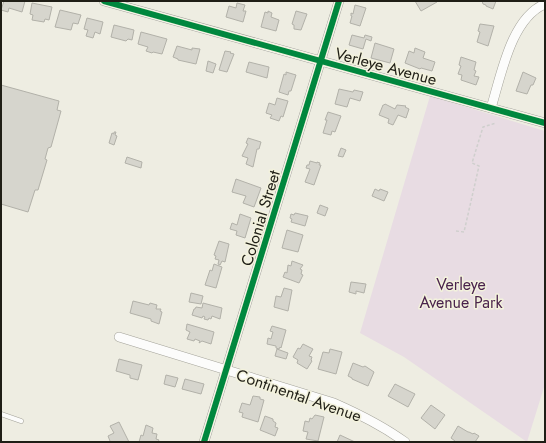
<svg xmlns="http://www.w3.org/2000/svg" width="546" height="443" font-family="Jost,sans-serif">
  <rect width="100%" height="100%" fill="#eeede2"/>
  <polygon fill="#e8dce3" points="430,96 545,131 545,384 527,442 404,357 360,333"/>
  <g fill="#d6d5cd" stroke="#b2b1a9">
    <polygon points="4,1 25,1 22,12 9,8 8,12 1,10"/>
    <polygon points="415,1 436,1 437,2 421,11"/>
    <polygon points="482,1 496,1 493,9 486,6 486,5 483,4"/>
    <polygon points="32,3 52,7 49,20 45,19 44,22 32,20 33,15 30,14"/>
    <polygon points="237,3 245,5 243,11 246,11 243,22 226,17 229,6 236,8"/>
    <polygon points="355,5 366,8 360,26 350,23 352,16 351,16 351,13 353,14"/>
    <polygon points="60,10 81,15 78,24 73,23 71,30 55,27"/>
    <polygon points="268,11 272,13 271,17 279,20 276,31 261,27 265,12 268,13"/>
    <polygon points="296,11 307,14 301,30 294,29 294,25 292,24"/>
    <polygon points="87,18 103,22 100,34 95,32 93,38 86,36 88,30 84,29"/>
    <polygon points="480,24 494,26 488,46 477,42 480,32 478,31"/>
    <polygon points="114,25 134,30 132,40 128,39 126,41 111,37"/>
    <polygon points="141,32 167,39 162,54 153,52 152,53 146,51 148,47 138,44"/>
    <polygon points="352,35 364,38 365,35 372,37 371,41 366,39 363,49 349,45"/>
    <polygon points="375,43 394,49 390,63 371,58"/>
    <polygon points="177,46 192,50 192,48 200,49 196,64 178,60 178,59 173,57"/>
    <polygon points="415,48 425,52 423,58 435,62 432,71 421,68 420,69 405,63 409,51 414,53"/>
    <polygon points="225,51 231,52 230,53 234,54 227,72 219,70"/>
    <polygon points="461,57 476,62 474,70 476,71 474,76 479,77 476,85 461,80 462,75 458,74 461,66 459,65"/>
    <polygon points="208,61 216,64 213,73 206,71"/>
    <polygon points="249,62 269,67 267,78 246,72"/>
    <polygon points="286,72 296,75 291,91 289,91 288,95 279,92 284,74 286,75"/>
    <polygon points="523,72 536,78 533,85 531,85 527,94 516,91"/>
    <polygon points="1,85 59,101 57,110 61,111 51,147 48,148 45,159 47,160 38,190 35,190 28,212 1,204"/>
    <polygon points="339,89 353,92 354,90 363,92 360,101 350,98 347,107 335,104"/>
    <polygon points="277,98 288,101 283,117 281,116 279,121 270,118 272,115 266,113 269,103 275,105"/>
    <polygon points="385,104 395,109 397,105 406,106 405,107 409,109 406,118 398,115 393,125 388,123 389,119 379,115 383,105 384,105"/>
    <polygon points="328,112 341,116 335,132 332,131 331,135 323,133 327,120 325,120"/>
    <polygon points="114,132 116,132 115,135 117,136 114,145 109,143 112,133 114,134"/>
    <polygon points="248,138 261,142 259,149 257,149 253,167 246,164 248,158 242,156 248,144 246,143"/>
    <polygon points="341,148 346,150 343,157 338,156"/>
    <polygon points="127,157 142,162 141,168 125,163"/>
    <polygon points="310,161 317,163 317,162 320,163 319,165 321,165 314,185 305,182 310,169 306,168 307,165 309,165"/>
    <polygon points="236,179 261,188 254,207 243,203 246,196 232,192"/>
    <polygon points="375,189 379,191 380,189 388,192 384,201 372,196"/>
    <polygon points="320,205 328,208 325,216 317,213"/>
    <polygon points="295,213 308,216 305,226 291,222 292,219 290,218 291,214 294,215"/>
    <polygon points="240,214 251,218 245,238 236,235 237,231 230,229 232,223 237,225"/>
    <polygon points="287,230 303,235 298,252 282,248"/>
    <polygon points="219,241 229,244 225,262 222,261 220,265 218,264 219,260 215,259 216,256 214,255"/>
    <polygon points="292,261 303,265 300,269 302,270 301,274 303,275 299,283 283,277 285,272 287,273 288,265 291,266"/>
    <polygon points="214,264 222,267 216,288 205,285 210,270 212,271"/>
    <polygon points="351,282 366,284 364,293 356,291 356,294 349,292"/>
    <polygon points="284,288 292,290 288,311 274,307 276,296 281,297"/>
    <polygon points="191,293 203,296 201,304 189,302"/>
    <polygon points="133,301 149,305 150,303 157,305 156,309 161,309 160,311 162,312 159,324 151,321 151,319 130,313"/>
    <polygon points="203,303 222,308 220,319 212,316 211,319 209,318 208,320 204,319 205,317 203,316 202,318 192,315 194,309 195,309 196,307 202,308"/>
    <polygon points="187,324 214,332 211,344 202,341 199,343 200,341 195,339 194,341 187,339 190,332 186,330"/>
    <polygon points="272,326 286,330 281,348 280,347 279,349 276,348 276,346 267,344 268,338 271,339 273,332 270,331"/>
    <polygon points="303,344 313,349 309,356 312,357 311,360 312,361 307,369 297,363 298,360 293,357 298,348 300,349"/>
    <polygon points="277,349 288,353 286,359 275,356"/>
    <polygon points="330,349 342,352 336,374 318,369 323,352 329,353"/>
    <polygon points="119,359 142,365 138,380 130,378 130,375 116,371"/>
    <polygon points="353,363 363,367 365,366 374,372 368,386 352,379 352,378 348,376"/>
    <polygon points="166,375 178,378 175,387 164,384"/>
    <polygon points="185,379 204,384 201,394 182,389"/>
    <polygon points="395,384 415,394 408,407 388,396"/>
    <polygon points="253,396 260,397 260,399 264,400 258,422 242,417 243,413 239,412 242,403 250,405"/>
    <polygon points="431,405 445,415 435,429 421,418"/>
    <polygon points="315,415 324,417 318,441 306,439 308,432 303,431 305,421 309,422 310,418 312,419"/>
    <polygon points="265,416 273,419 273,421 276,423 275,427 278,428 275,436 260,430"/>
    <polygon points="119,422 129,442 109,442 110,441 108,436 114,433 110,426"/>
    <polygon points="146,425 153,428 152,433 157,434 156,439 159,440 158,442 139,442 141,435 143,436"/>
    <polygon points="458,426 468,432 469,432 473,434 474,433 479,436 475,442 455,442 455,441 451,438"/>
    <polygon points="340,435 355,442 337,442"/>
  </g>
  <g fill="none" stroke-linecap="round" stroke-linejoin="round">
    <g stroke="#a3a299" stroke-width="5.5">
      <polyline id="lane" points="1,414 21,421"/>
    </g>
    <g stroke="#a3a299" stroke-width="10">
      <g id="street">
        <polyline points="104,1 545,123"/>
        <path d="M491,108C501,76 511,18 545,4"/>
        <path d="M119,337L334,403C359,414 383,426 405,442"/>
        <polyline points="204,442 339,1"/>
      </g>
    </g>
    <polyline stroke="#cfcfcd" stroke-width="1.5" stroke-dasharray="3 2" stroke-linecap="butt" points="456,231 464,232 479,166 472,163 483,127 496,123"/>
    <use href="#lane" stroke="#fcfcfb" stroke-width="4.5"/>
    <use href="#street" stroke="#fcfcfb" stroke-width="9"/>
    <g stroke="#f3f2dd" stroke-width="8">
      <g id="cycleway">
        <polyline points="104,1 545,123"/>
        <polyline points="204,442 339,1"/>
      </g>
    </g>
    <use href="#cycleway" stroke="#00873e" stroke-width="6"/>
  </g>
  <g text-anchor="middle" stroke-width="3" stroke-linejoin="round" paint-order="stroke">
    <g font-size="16" fill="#1f1e16" stroke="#f3f2dd">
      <text transform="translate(386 66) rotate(15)" y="6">Verleye Avenue</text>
      <text transform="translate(260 218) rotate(-73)" y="6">Colonial Street</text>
      <text transform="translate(299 395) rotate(19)" y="6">Continental Avenue</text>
    </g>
    <g font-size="16" fill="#4a234c" stroke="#f3f2dd">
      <text x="461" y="290">Verleye<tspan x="461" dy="18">Avenue Park</tspan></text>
    </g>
  </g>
  <rect width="546" height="443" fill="none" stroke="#1f1e16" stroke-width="4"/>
</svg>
